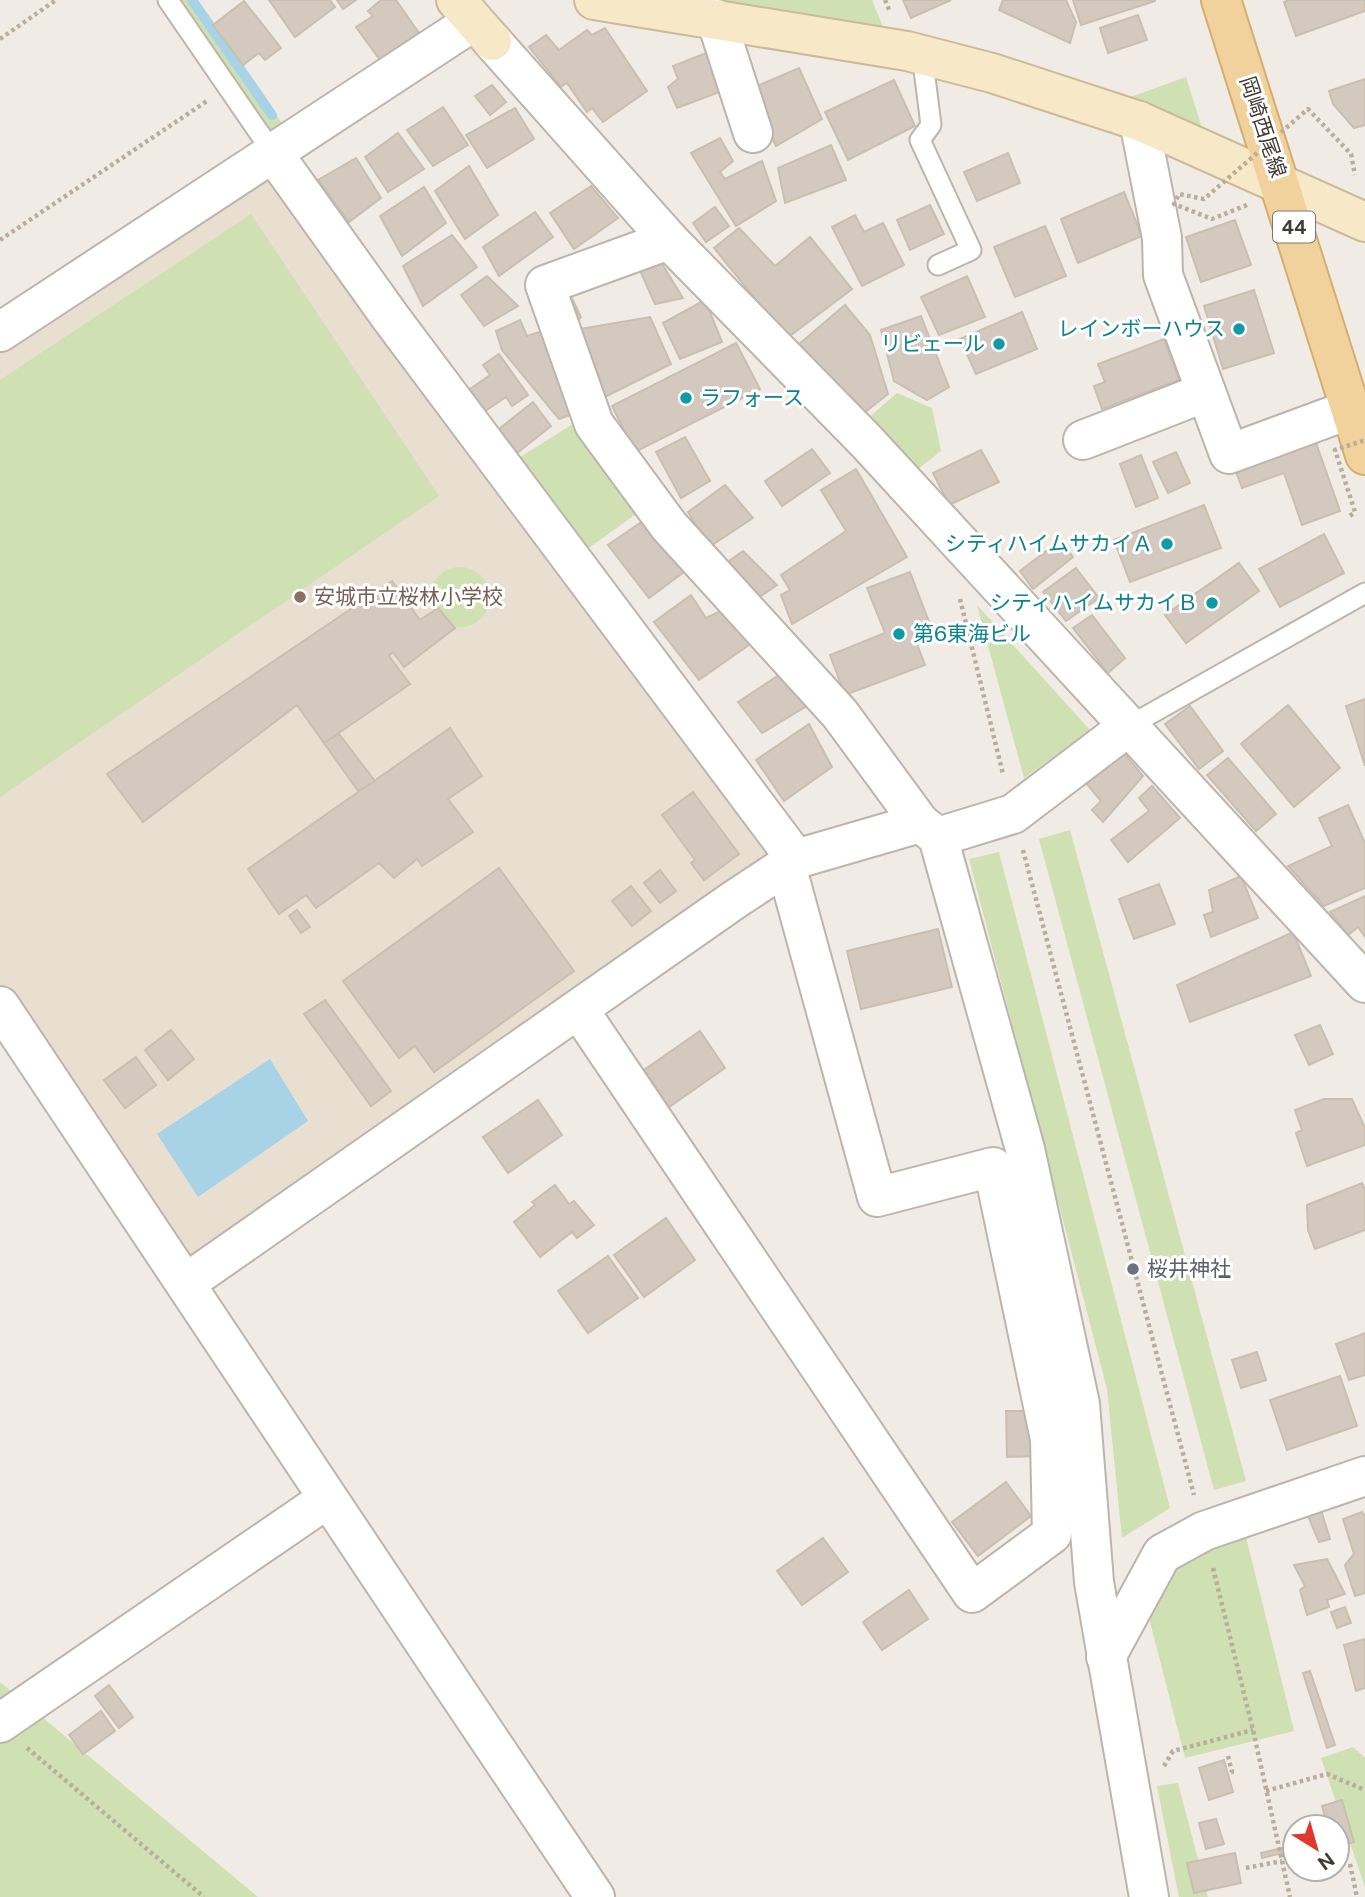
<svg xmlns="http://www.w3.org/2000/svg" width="1365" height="1897" font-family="'Public Sans','Noto Sans JP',sans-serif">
  <rect width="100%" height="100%" fill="#f0ece5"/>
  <polygon fill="#e8dfd0" points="273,153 796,859 186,1283 0,1009 0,336"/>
  <g fill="#cfe0b2">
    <polygon points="176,0 197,0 284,126 274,134 265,130"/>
    <polygon points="726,0 872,0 883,27 726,2"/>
    <polygon points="1186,77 1202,128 1125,99"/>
    <polygon points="251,214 439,496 0,797 0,380"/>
    <polygon points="897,393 932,408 941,451 914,472 866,420"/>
    <polygon points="581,419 643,509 586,550 515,460"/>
    <circle cx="460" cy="597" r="30"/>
    <polygon points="977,605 1090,730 1024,778"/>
    <polygon points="1070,830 1246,1481 1214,1490 1039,839"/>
    <polygon points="999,852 1170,1508 1122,1538 1107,1389 969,859"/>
    <polygon points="1244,1529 1294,1731 1185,1758 1146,1606 1168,1562"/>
    <polygon points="0,1682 258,1897 0,1897"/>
    <polygon points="1353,1747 1365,1758 1365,1887 1321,1758"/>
    <polygon points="1178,1783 1208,1897 1179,1897 1157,1786"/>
  </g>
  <polygon fill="#a8d2e6" points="270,1059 308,1121 198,1197 157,1134"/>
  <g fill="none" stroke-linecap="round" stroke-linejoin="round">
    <polyline stroke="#a8d2e6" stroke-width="10" points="192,0 272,115"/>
  </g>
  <g fill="#d3c9bf" stroke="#cabeb0" stroke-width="2">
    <polygon points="269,0 330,0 335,7 295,37"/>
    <polygon points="337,0 356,0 343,9"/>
    <polygon points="381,0 396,0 419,33 380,60 356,27 373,16 368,11"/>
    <polygon points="903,0 951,0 911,18"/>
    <polygon points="1003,0 1066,0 1076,22 1070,43 999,10"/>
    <polygon points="1073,0 1155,0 1155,1 1081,25"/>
    <polygon points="1289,0 1365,0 1365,11 1296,36 1284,2"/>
    <polygon points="244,1 281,48 265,60 259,53 243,65 213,25"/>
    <polygon points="1138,15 1147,40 1108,53 1100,28"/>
    <polygon points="605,28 647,91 603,122 592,108 587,112 567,83 561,87 529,47 546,35 559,50 587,30 592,35"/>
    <polygon points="711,51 725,90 677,108 668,87 678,79 673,66"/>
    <polygon points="799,68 822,119 776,146 748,90"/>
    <polygon points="1365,79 1365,125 1354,128 1333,104 1329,91"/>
    <polygon points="894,80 915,126 848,160 825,112"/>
    <polygon points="492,85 506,102 490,115 475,96"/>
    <polygon points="443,107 468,145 433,166 407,130"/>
    <polygon points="515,108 534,139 487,168 466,135"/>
    <polygon points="398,133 424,169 388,192 365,157"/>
    <polygon points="720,138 733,161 720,172 725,179 762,161 776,201 736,226 691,153"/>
    <polygon points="831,145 846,180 785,203 778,168"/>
    <polygon points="1008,153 1020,183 977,201 964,172"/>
    <polygon points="356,158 381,198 349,222 318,180"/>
    <polygon points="469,166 498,215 465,239 435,191"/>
    <polygon points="591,186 618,218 574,249 550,213"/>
    <polygon points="424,187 446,223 402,256 380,216"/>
    <polygon points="1124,192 1142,236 1078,263 1061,219"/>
    <polygon points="930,205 944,234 910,250 897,220"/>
    <polygon points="715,207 729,226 706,242 693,223"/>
    <polygon points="535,212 553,237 499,276 483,247"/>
    <polygon points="855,215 864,232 883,223 904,265 862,286 832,227"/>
    <polygon points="1235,220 1251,265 1201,282 1186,237"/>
    <polygon points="1045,226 1066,276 1015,297 994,247"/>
    <polygon points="739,228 775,266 810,237 852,289 787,338 714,248"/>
    <polygon points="452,235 477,267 423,306 403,266"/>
    <polygon points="659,259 683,298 655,304 638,266"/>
    <polygon points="487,276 518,306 484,326 461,295"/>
    <polygon points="967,276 985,317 939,335 921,297"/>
    <polygon points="1254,290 1274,353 1223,369 1204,306"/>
    <polygon points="570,294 581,317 572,326 563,297"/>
    <polygon points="705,300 722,342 680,359 663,323"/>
    <polygon points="845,305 870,335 888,394 860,416 799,344"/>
    <polygon points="1022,312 1037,349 976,374 960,339"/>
    <polygon points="921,316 949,387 927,400 894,381 881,330"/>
    <polygon points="650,317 671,364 605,397 574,330"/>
    <polygon points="520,320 527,336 546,330 576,413 559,419 502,350 496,331"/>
    <polygon points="1164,339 1179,380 1102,409 1094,386 1105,382 1098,364"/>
    <polygon points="736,343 760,389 635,452 612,406"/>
    <polygon points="499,354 528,395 512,406 506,397 485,411 470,389 490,375 483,365"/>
    <polygon points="533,402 551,426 517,453 499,429"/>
    <polygon points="685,437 710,481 681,498 656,452"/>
    <polygon points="1315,440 1340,511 1302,525 1284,473 1242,488 1235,469"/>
    <polygon points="812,449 830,473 782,506 765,481"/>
    <polygon points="981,450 999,482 949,505 933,473"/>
    <polygon points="1176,452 1190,483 1168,493 1153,462"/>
    <polygon points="1141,455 1158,498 1136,507 1120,464"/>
    <polygon points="856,469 907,557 792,624 781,595 790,590 781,575 846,531 821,490"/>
    <polygon points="725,485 753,518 709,547 688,512"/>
    <polygon points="1204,505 1221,548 1130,582 1114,540"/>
    <polygon points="647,518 688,569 649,598 608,545"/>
    <polygon points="1324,534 1344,573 1280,607 1259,569"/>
    <polygon points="1061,540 1073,557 1033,589 1020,571"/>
    <polygon points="743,551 777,585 755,600 722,566"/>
    <polygon points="1239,563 1259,591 1186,643 1165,615"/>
    <polygon points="1076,568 1099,598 1066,621 1043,592"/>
    <polygon points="910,572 931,627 913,634 925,665 845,695 830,655 885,633 867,588"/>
    <polygon points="392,581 420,620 438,608 455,628 404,667 393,652 389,656 410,684 324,743 297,705 143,822 107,774"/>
    <polygon points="691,595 706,618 723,610 753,642 699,680 654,622"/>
    <polygon points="1092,615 1125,658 1108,673 1073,628"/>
    <polygon points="785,671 807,706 762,733 738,702"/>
    <polygon points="1365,699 1365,766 1346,706"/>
    <polygon points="1288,705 1340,768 1294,807 1241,744"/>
    <polygon points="1190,706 1223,751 1199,769 1165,724"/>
    <polygon points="809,724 832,767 784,801 756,760"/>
    <polygon points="450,728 482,776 448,799 473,832 422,866 417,859 394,878 379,863 316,908 306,895 279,914 248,869"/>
    <polygon points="339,734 375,781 358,791 324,743"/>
    <polygon points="1118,746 1143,776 1103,822 1092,810 1101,801 1081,777"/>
    <polygon points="1228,758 1276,814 1256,831 1207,775"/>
    <polygon points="1152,786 1180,818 1128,862 1111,840 1149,811 1139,798"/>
    <polygon points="693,792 739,854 704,880 691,863 695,860 662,815"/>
    <polygon points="1348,805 1365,843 1365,888 1324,906 1288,866 1332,846 1319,818"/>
    <polygon points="499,868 574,971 434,1072 415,1046 399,1058 343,981"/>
    <polygon points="660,870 676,891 660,903 644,883"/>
    <polygon points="1241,876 1258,918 1211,937 1204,915 1213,912 1209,890"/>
    <polygon points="1159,884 1175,924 1134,939 1119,899"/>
    <polygon points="631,886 651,911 632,926 612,901"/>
    <polygon points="1365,896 1365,937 1358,927 1348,935 1330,912"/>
    <polygon points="297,910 310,927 301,933 289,916"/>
    <polygon points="938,929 952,987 861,1009 847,951"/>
    <polygon points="1293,932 1311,976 1190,1022 1177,985"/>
    <polygon points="325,1000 391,1091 371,1106 304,1014"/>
    <polygon points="1320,1025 1333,1054 1309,1065 1295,1035"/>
    <polygon points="171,1030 194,1059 168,1080 145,1050"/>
    <polygon points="700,1031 725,1068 669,1107 644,1070"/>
    <polygon points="136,1057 156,1085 125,1108 104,1080"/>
    <polygon points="1324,1099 1352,1099 1365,1128 1365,1145 1307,1166 1296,1133 1302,1130 1295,1110"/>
    <polygon points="538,1100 562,1135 508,1173 483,1137"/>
    <polygon points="1362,1183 1365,1190 1365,1230 1315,1249 1308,1230 1307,1205"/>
    <polygon points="555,1185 569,1204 574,1201 594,1225 577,1238 572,1232 540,1257 514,1222 535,1205 532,1202"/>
    <polygon points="666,1218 695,1260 644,1297 614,1255"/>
    <polygon points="608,1256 638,1298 588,1333 558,1291"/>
    <polygon points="1365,1333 1365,1375 1349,1380 1336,1344"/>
    <polygon points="1257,1352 1266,1380 1241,1388 1232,1360"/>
    <polygon points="1340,1376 1357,1426 1287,1450 1270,1400"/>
    <polygon points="1006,1411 1034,1411 1035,1456 1007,1457"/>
    <polygon points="1006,1482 1031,1516 978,1556 952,1522"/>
    <polygon points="1321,1510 1330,1539 1319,1542 1308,1516"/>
    <polygon points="1362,1512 1365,1516 1365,1593 1355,1596 1345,1565 1354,1554 1343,1519"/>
    <polygon points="823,1538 848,1572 802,1605 777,1571"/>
    <polygon points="1327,1559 1345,1594 1327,1600 1329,1607 1307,1615 1300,1590 1305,1586 1294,1565"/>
    <polygon points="909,1590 928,1619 882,1650 863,1622"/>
    <polygon points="1345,1607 1351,1623 1337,1628 1331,1612"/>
    <polygon points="1365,1639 1365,1688 1356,1691 1344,1645"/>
    <polygon points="1310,1671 1335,1745 1327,1748 1303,1673"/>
    <polygon points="109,1685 133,1717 119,1728 95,1696"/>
    <polygon points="101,1711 115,1731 83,1754 69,1735"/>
    <polygon points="1224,1760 1233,1792 1209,1800 1199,1768"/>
    <polygon points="1342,1800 1354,1842 1337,1847 1337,1827 1328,1827 1322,1806"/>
    <polygon points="1216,1819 1224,1844 1206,1849 1199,1823"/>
    <polygon points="1295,1845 1295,1850 1262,1858 1261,1853"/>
    <polygon points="1235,1853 1241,1883 1194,1893 1187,1863"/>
  </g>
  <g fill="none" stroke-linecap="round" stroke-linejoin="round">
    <g stroke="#bdb5ac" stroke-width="23">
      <g id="lane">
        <polyline points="168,0 273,153"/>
        <polyline points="922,54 931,125 920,140 971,250 938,265"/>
        <polyline points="1129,726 1365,593"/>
      </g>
    </g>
    <g stroke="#bdb5ac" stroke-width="42">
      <g id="street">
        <polyline points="716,19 753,133"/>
        <polyline points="492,41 669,240 866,441 1365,983"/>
        <polyline points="1139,121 1162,238 1163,275 1229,454 1351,409"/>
        <polyline points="273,153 391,318 796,859"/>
        <polyline points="669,240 545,285 594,424 669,526 840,714 920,823"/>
        <polyline points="0,332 474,21"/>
        <polyline points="1083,440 1206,392"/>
        <polyline points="938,837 1013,814 1129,726"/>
        <path d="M0,1006C199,1302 395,1601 595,1897"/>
        <polyline points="579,1010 972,1593 1052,1534 1050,1439 993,1167 877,1197 786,865"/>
        <polyline points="186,1283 734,900 796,859 920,823 938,837 1025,1149 1080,1404 1094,1582 1149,1897"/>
        <polyline points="1106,1657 1162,1554 1204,1531 1365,1476"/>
        <polyline points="0,1723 327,1499"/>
      </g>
    </g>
    <g stroke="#cbb999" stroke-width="42">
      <g id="secondary">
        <polyline points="456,0 492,41"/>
        <polyline points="594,0 907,51 992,73 1139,121 1365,222"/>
      </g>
    </g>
    <g stroke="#d4ad6f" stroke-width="42">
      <polyline id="primary" points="1221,0 1365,455"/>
    </g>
    <g stroke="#baad9c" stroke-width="4.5" stroke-dasharray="3.5 3.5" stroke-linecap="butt">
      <polyline points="885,0 890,12"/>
      <polyline points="0,39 56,0"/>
      <polyline points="0,240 207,101"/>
      <polyline points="960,599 1003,774"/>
      <polyline points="1023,850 1194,1495"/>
      <polyline points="1213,1568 1253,1730 1290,1897"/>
      <polyline points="27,1748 204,1897"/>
      <polyline points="1228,1756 1232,1772 1228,1773"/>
      <polyline points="1164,1766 1173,1751 1253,1730"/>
      <polyline points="1266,1791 1327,1774 1365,1790"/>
      <polyline points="1350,1864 1357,1897"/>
      <polyline points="1246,1868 1282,1861"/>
    </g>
    <use href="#lane" stroke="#fff" stroke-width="19"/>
    <use href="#street" stroke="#fff" stroke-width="38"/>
    <use href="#secondary" stroke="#f7e8c8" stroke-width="38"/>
    <use href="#primary" stroke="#f1d29c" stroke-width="38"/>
    <g stroke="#baad9c" stroke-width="4.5" stroke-dasharray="3.5 3.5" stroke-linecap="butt">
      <polyline points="1247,205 1212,219 1174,204 1179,194 1204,199 1308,109 1351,154 1355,175"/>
      <polyline points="1350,516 1355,512 1335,450 1365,440"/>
    </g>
  </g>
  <g fill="#0f9aa8" stroke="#fff" stroke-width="2.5">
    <circle cx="1239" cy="329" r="7"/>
    <circle cx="999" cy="344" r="7"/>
    <circle cx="686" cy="398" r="7"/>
    <circle cx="1167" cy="544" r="7"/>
    <circle cx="1212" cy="603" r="7"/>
    <circle cx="899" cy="634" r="7"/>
  </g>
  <circle fill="#8d6e63" stroke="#fff" stroke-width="2.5" cx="300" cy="597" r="7"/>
  <circle fill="#6b7280" stroke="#fff" stroke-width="2.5" cx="1133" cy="1269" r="7"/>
  <g text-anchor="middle" stroke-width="6" stroke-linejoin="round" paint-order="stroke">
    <rect fill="#fff" stroke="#7b7672" stroke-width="2" x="1273" y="211.5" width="42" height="31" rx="5"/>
    <g font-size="19" font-weight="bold" fill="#423c35">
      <text x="1294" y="234">44</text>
    </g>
    <g font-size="21" fill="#423c35" stroke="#fff">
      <text transform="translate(1263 127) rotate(72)" y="7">岡崎西尾線</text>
    </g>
    <g font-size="21" fill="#0d838f" stroke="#fff" text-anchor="end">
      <text x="1225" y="336">レインボーハウス</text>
      <text x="985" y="351">リビェール</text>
      <text x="700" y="405" text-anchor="start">ラフォース</text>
      <text x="1153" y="551">シティハイムサカイＡ</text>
      <text x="1198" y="610">シティハイムサカイＢ</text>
      <text x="913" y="641" text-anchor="start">第6東海ビル</text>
    </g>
    <g font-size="21" fill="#785e54" stroke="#fff" text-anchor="start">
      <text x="314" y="604">安城市立桜林小学校</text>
    </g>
    <g font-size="21" fill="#5b616d" stroke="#fff" text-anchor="start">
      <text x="1147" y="1276">桜井神社</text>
    </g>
  </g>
  <g transform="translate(1316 1848) rotate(143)"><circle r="33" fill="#ffffff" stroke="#b3b1ae" stroke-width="2"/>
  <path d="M0-5L12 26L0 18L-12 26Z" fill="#df382d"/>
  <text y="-10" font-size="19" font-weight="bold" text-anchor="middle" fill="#423c35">N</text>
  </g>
</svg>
